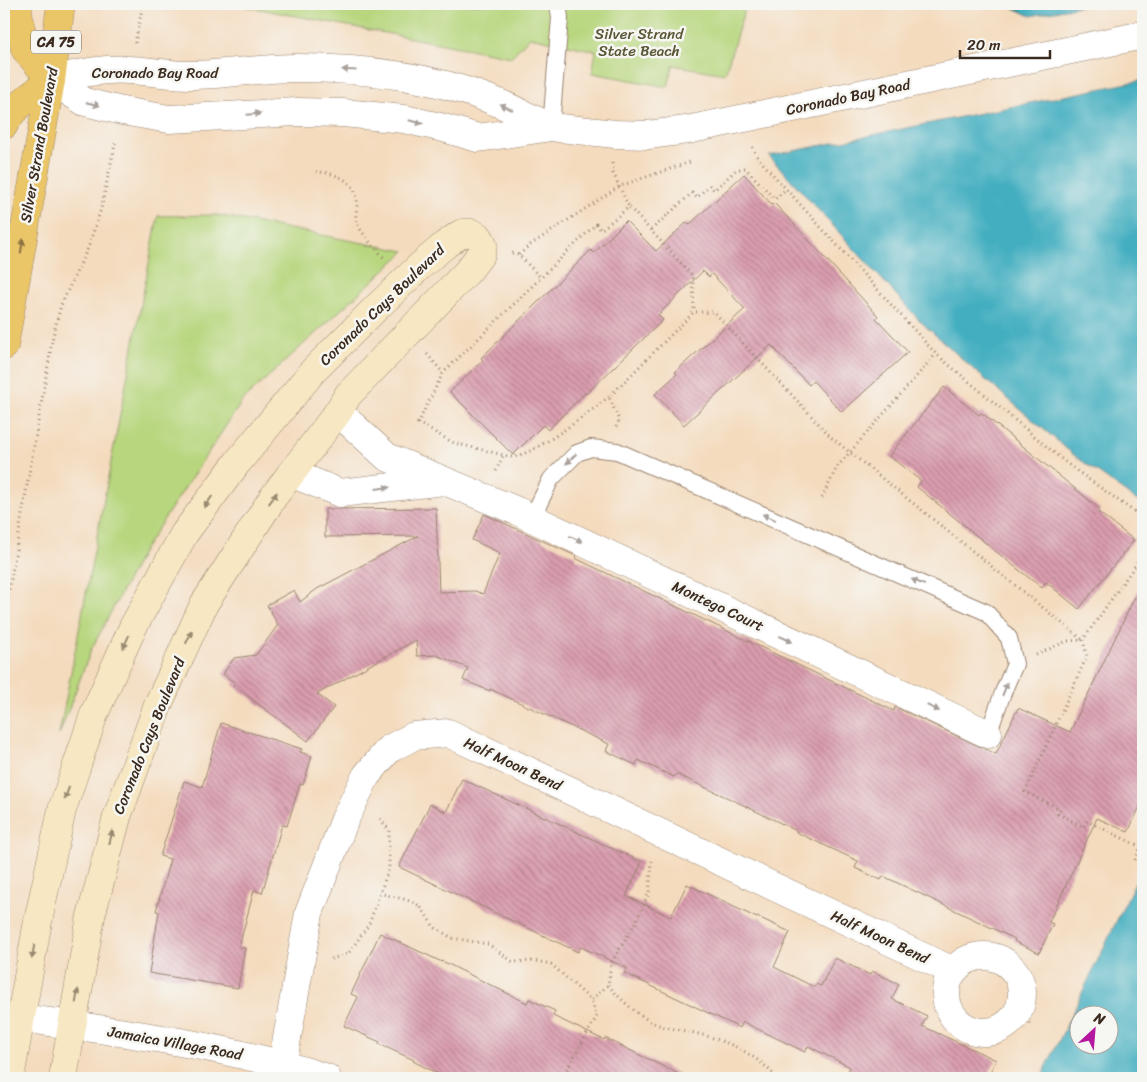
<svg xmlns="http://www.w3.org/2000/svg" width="1147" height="1082" font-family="Sriracha,sans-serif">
  <defs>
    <pattern id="building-back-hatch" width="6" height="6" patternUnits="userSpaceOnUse" patternTransform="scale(1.25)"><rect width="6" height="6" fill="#da9daf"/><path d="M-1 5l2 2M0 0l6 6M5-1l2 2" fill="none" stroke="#b2808e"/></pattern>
  </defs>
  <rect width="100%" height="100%" fill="#f6f6f2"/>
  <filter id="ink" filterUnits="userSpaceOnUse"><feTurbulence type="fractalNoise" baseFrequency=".02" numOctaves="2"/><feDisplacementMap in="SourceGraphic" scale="10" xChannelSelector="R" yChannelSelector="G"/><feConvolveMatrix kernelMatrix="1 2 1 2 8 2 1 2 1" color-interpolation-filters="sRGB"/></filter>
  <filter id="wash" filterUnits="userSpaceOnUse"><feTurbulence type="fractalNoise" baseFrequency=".0096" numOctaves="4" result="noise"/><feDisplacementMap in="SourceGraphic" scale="20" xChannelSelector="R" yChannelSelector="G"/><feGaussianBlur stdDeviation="1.12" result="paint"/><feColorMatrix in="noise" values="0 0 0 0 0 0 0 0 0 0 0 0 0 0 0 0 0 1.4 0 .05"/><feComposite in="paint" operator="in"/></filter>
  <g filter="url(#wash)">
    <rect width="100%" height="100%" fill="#f4dbbe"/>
    <g fill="#b7d67d" stroke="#79804e">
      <polygon points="233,4 746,4 725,74 673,65 668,87 592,73 596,51 530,37 511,57"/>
      <polygon points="217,215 405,251 243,400 143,551 91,650 59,735 158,216"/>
    </g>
    <g fill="#42aec0" stroke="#3e6c6f" fill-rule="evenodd">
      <polygon points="1005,4 1088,4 1031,16"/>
      <polygon points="1143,80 1143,505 1075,456 980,375 921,322 769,156"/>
      <path d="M1143,866V1078H1041ZM1080,1014H1110V1044H1080Z"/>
    </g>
    <g id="blocks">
      <g fill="url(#building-back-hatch)">
        <polygon points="744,174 772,205 774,203 808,239 878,316 876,318 908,352 842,412 813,381 809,385 771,345 684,425 655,394 677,374 675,372 745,309 712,274 709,277 703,271 658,315 663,320 586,394 585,393 548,430 543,425 513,455 450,392 483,360 481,358 591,250 594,253 626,221 656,251 687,222 689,225"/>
        <polygon points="944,387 979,415 982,413 1100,509 1098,512 1134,540 1079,609 1046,582 1042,588 1014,566 917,487 921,481 889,456"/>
        <polygon points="436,508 439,592 475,591 483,594 500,553 472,540 484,514 576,556 575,558 894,711 895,707 996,754 1018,708 1070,732 1143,580 1143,800 1128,832 1097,818 1049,922 1053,924 1039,953 1014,941 1015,939 883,876 881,880 855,868 858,861 796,832 797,831 737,802 676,774 674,777 638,760 636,765 606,751 609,744 490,689 490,691 463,680 468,668 436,655 417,656 416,640 317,694 334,707 308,741 233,685 235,683 223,674 234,658 256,655 278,625 267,605 294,590 300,602 317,589 418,536 325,537 325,509"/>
        <polygon points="221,723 302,749 300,752 312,756 303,785 300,784 287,826 282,825 262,893 254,890 239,947 245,948 238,988 149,973 159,912 156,911 170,859 160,856 184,781 202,787"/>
        <polygon points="462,779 642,862 626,896 671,917 687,884 757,918 758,917 790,932 774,967 814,987 816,984 821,986 835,958 870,975 872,971 899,984 892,999 927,1016 922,1026 996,1060 987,1078 845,1078 850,1067 808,1046 805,1052 743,1022 740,1028 624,973 627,968 581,947 578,952 399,867 430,804 446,812"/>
        <polygon points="380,933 442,962 442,961 527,1003 529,999 555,1011 553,1016 604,1040 605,1038 687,1078 446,1078 413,1061 414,1060 379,1044 380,1042 344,1026 358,997 351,994"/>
      </g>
    </g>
  </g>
  <g filter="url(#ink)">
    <use href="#blocks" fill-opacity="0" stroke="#98826e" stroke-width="1"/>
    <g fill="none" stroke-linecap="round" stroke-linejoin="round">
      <g stroke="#98826e" stroke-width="18">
        <g id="lane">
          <polyline points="551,127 560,18 558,4"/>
          <polyline points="532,518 551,479 577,453 591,448 617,451 986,612 1009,638 1015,664 1004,690 988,734"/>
        </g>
      </g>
      <g stroke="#98826e" stroke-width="29">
        <g id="street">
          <polyline points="51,80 85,102 122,111 169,119 297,112 343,113 404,119 444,128 478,138 551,127 615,134 648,135 687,130 1143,35"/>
          <path d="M51,80C78,74 103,68 130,70C150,71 169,75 190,75C225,75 260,68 295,68C360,68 428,75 489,99C510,107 530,118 551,127"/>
          <polyline points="338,412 387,457 517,511 988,734"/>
          <polyline points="291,473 340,493 444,481"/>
          <circle cx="984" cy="994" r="38"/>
          <path d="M21,1018C123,1032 228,1046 327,1078"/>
          <polyline points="280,1078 309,913 345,819 366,776 389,749 414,736 448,733 953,971"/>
        </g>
      </g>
      <g stroke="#98826e" stroke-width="29">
        <polyline id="secondary" points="10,1078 38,921 62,810 94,714 133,627 184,534 237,463 313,371 376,308 419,267 446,244 462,233 472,233 479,237 483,244 481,254 468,271 348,395 338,412 274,496 204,604 158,705 117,817 91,916 63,1078"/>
      </g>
      <g stroke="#98826e" stroke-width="29">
        <g id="highway">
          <polyline points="18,4 18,13 25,49 51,80"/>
          <path d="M4,125C13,106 35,93 51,80"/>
          <polyline points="4,346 51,80 61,4"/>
        </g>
      </g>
      <g stroke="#98826e" stroke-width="3" stroke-dasharray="1 4" stroke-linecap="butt">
        <polyline points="135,43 143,4"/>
        <polyline points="752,147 758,158 936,354 1070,466 1143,518"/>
        <polyline points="612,163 613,173 629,207"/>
        <path d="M316,172C333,172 356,180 357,200C358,206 355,214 356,220C359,232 378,251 386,260"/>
        <polyline points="651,230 692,193 697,198 709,185 714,190 736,170 745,168 775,199 786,189"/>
        <polyline points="512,253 519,255 541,278"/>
        <polyline points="519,255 530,245 620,186 693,161"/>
        <polyline points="427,354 443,373"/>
        <path d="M609,397C586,414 538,453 512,457L454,443L418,423L443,373L596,224L601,230L629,207L693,276L694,312"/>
        <polyline points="616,427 619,420 609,397 694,312 714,312 832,438 1083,640"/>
        <polyline points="496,471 504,454"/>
        <polyline points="822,498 837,467 936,354"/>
        <polyline points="4,619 53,336 61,305 88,248 101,209 116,140"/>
        <polyline points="1036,655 1067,641 1082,640"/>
        <polyline points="1141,847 1087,821 1084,827 1058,814 1060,809 1025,792 1087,656 1083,640 1143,554"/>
        <polyline points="1135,860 1143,842"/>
        <polyline points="379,893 407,900 420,906 434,927 452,938 488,944 513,962 535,961 551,964 591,1000 608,985 611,963 636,922 649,893 652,861"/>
        <polyline points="331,959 348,954 369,924 389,868 389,830 378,816"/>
        <path d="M608,985C621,1000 635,1013 652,1022C663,1028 678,1029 690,1032C724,1039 754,1052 777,1078"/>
        <polyline points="1016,1016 1032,1025"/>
        <polyline points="562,1078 597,1016 591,1000"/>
      </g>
      <use href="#lane" stroke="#fff" stroke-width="16"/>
      <use href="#street" stroke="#fff" stroke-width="28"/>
      <use href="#secondary" stroke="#f7e8c3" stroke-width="28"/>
      <use href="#highway" stroke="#eac669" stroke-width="28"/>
    </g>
    <defs><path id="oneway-solid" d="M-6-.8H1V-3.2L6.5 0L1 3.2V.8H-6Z" transform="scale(1.25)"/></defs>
    <g fill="#a79f9a">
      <use href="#oneway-solid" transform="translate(349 70) rotate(-176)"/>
      <use href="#oneway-solid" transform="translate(93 104) rotate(14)"/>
      <use href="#oneway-solid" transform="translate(506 107) rotate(-156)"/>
      <use href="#oneway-solid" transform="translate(254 114) rotate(-5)"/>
      <use href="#oneway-solid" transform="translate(416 122) rotate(13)"/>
      <use href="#oneway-solid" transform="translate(571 459) rotate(136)"/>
      <use href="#oneway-solid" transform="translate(383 488) rotate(-7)"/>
      <use href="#oneway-solid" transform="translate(769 517) rotate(-156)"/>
      <use href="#oneway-solid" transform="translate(576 539) rotate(25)"/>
      <use href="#oneway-solid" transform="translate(918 582) rotate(-156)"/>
      <use href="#oneway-solid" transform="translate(786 639) rotate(25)"/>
      <use href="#oneway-solid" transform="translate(1005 689) rotate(-68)"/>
      <use href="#oneway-solid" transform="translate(933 708) rotate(25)"/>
    </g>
    <use fill="#8a7040" href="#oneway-solid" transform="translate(22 246) rotate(-80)"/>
    <g fill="#998970">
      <use href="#oneway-solid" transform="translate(273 498) rotate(-55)"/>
      <use href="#oneway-solid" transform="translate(208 502) rotate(126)"/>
      <use href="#oneway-solid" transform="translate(189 637) rotate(-65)"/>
      <use href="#oneway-solid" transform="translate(126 642) rotate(114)"/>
      <use href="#oneway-solid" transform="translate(67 793) rotate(109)"/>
      <use href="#oneway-solid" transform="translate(111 837) rotate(-76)"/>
      <use href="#oneway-solid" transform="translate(33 952) rotate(100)"/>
      <use href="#oneway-solid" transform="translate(77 996) rotate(-80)"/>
    </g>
  </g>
  <g text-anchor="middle" stroke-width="5" stroke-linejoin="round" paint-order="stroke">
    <rect fill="#f6f6f2" stroke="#73675e" stroke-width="1" x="31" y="30.5" width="50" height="23" rx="4"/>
    <g font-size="14" font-weight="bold" fill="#3b2a1e">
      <text x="56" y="47">CA 75</text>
    </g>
    <g font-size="15" fill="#5a5536" stroke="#f6f6f2">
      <text x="639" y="39">Silver Strand<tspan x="639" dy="17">State Beach</tspan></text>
    </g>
    <g font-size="15" fill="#3b2a1e" stroke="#f6f6f2">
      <text x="155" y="78">Coronado Bay Road</text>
      <text transform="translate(848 97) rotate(-12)" y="5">Coronado Bay Road</text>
      <text transform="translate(39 145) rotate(-80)" y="5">Silver Strand Boulevard</text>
      <text transform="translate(382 305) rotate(-44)" y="5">Coronado Cays Boulevard</text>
      <text transform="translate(718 606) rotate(25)" y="5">Montego Court</text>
      <text transform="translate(149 736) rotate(-68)" y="5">Coronado Cays Boulevard</text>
      <text transform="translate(513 764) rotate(25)" y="5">Half Moon Bend</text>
      <text transform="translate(880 937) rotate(25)" y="5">Half Moon Bend</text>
      <text transform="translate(175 1043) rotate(10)" y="5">Jamaica Village Road</text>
    </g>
  </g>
  <rect width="1147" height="1082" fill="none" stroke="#f6f6f2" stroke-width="20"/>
  <g transform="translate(1094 1030) rotate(26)"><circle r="24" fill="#f6f6f2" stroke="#aba49d"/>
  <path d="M0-4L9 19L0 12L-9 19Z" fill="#b5179e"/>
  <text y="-8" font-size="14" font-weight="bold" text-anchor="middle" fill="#3b2a1e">N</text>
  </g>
  <path d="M960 50v8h90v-8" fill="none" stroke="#3b2a1e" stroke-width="2.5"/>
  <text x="967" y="50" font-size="15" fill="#3b2a1e" stroke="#f6f6f2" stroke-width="4" paint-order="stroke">20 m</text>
</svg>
